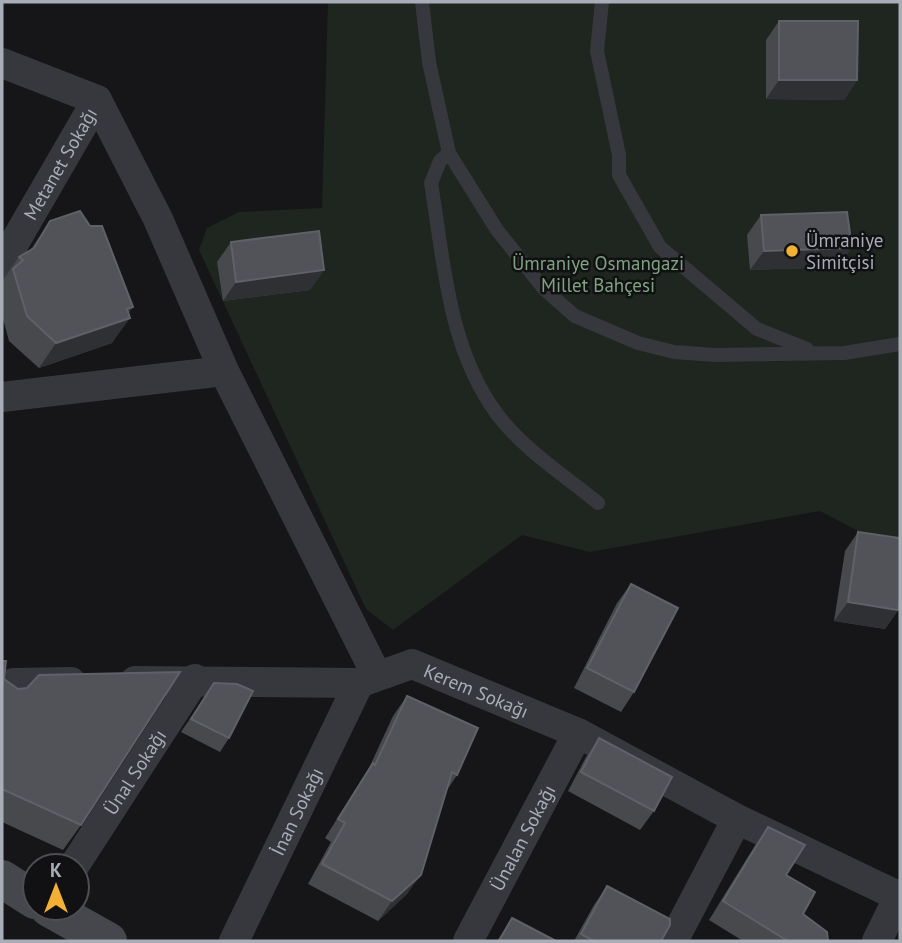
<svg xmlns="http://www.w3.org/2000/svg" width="902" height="943" font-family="'PT Sans',sans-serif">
  <rect width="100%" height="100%" fill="#161618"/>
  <polygon fill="#1e261f" points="328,2 900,2 900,553 820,511 590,552 522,535 393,630 366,609 199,250 207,228 239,212 322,208"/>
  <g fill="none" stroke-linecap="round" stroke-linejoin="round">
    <g stroke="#37383d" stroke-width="14">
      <polyline points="422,2 429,62 449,153 497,230 544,289 575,316 638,343 674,352 715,355 844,353 900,344"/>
      <polyline points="602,2 597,51 619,155 619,175 660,247 757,329 807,349"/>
      <path d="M449,153L440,161L431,183C444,262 448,348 497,414C523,449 564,475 598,503"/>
    </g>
    <g stroke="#37383d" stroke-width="30">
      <polyline points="2,63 97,100 158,219 224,371 2,397"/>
      <path id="s1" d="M2,264L97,100"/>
      <polyline points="224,371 377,676"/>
      <path id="s2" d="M135,681L359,683L412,664L578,733L737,819L900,897"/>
      <polyline points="2,697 13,683 71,682"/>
      <path id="s3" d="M74,866L195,679"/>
      <path id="s4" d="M234,941L359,683"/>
      <path id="s5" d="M468,941L578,733"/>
      <polyline points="673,941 737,819"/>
      <polyline points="877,941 900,894"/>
    </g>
    <g stroke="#45474d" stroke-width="38">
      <polyline points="2,879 35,900"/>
      <polyline points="49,908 108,941"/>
    </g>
  </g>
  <g fill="#47494d">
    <polygon points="779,21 857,80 844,100 766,99 766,40"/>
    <polygon points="761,215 838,267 750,270 747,235"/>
    <polygon points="50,221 128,314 112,343 39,368 9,341 2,315 2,285 3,283 2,281 19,257 30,251"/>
    <polygon points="231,242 324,270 310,290 223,301 217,262"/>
    <polygon points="858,532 898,610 885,629 834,621 845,551"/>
    <polygon points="631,584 634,692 621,712 574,688 617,603"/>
    <polygon points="2,661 4,679 81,825 63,850 2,822"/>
    <polygon points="214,683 229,738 220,752 181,732"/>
    <polygon points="407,696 457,775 447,790 407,894 378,921 308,884 331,842 325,838 369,768 393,716"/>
    <polygon points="599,738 654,811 640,830 568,791 586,757"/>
    <polygon points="768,827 803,914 828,941 743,941 709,920 754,847"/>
    <polygon points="607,886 661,941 574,941 594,905"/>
    <polygon points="512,918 556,941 497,941"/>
  </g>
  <g fill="#2f3033">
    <polygon points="779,80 857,80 844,100 766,99"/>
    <polygon points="852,248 838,267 750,270 764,251"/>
    <polygon points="324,270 310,290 223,301 236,282"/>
    <polygon points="133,307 124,320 130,318 112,343 39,368 56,343"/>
    <polygon points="848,602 898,610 885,629 834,621"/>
    <polygon points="421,875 407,894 378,921 392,901"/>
  </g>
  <g fill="#525359" stroke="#5f6168" stroke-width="2">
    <polygon points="779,21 858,21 857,80 779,80"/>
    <polygon points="80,211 90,226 102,226 133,307 127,309 130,318 56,343 27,316 13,269 23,260 19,257 34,248 50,221"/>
    <polygon points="847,212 852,248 764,251 761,215"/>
    <polygon points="319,231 324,270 236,282 231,242"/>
    <polygon points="858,532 900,538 900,598 898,610 848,602"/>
    <polygon points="631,584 678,608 634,692 587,668"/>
    <polygon points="2,661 6,661 4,679 18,689 27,688 39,675 180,672 81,825 2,789"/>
    <polygon points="214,683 237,684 253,691 229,738 191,719"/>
    <polygon points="407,696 478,728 457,775 452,772 421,875 392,901 322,864 345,823 338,819 373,763 375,765"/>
    <polygon points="599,738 672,777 654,811 581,772"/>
    <polygon points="768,827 805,845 786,875 815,892 803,914 827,932 828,941 785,941 786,940 723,901"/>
    <polygon points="607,886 670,919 670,925 661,941 594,941 581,934"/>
    <polygon points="512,918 556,941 499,941"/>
  </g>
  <circle fill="#f2b134" stroke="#111113" stroke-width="2.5" cx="792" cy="251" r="7"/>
  <g text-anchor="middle" stroke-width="5" stroke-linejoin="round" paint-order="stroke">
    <g font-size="19" fill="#a8adb8" stroke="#111113">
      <text dy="7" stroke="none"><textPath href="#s1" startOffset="116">Metanet Sokağı</textPath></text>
      <text dy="7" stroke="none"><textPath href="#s2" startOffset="350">Kerem Sokağı</textPath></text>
      <text dy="7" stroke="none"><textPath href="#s3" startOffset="112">Ünal Sokağı</textPath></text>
      <text dy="7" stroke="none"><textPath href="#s4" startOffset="144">İnan Sokağı</textPath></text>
      <text dy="7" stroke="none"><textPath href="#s5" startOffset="117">Ünalan Sokağı</textPath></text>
    </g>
    <g font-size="19" fill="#a8adb8" stroke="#111113" text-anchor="start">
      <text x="806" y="247">Ümraniye<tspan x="806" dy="22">Simitçisi</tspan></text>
    </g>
    <g font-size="19" fill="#7fa381" stroke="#111113">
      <text x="598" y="270">Ümraniye Osmangazi<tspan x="598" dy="22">Millet Bahçesi</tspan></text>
    </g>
  </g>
  <rect width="902" height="943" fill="none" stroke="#a8adb8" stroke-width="7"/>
  <g transform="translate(56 887)"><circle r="33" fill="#111113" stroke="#4d4f55" stroke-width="2"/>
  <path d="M0-5L12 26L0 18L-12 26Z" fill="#f2b134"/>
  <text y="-10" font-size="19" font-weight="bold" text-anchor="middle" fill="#a8adb8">K</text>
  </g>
</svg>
